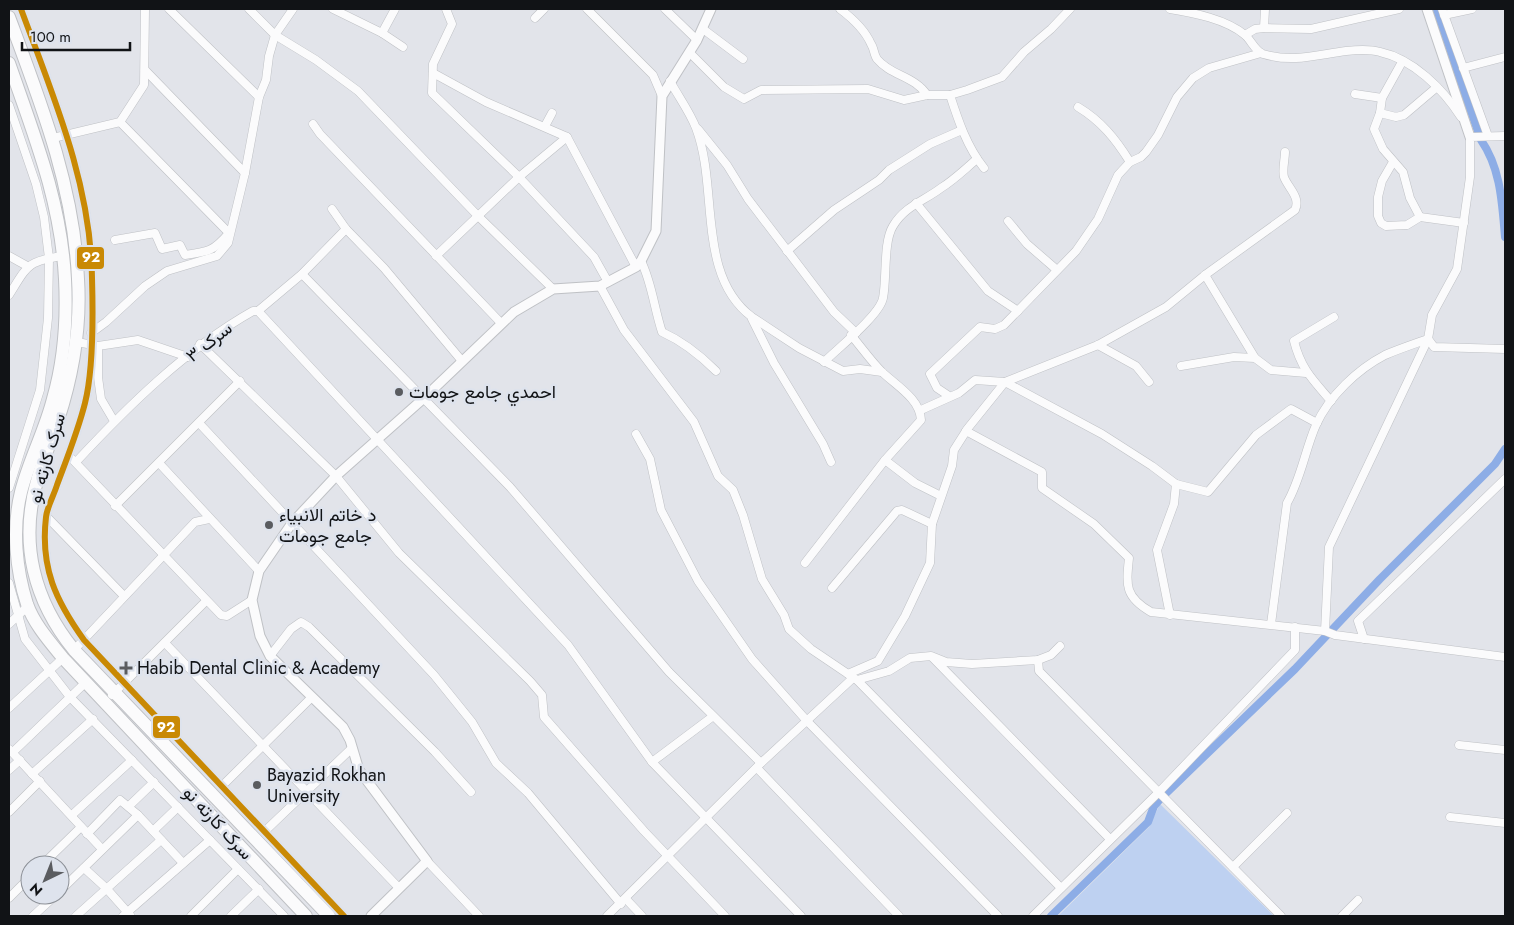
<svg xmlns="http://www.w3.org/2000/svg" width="1514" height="925" font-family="Jost,Vazirmatn,sans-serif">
  <rect width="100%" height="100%" fill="#e2e4ea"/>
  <polygon fill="#bed1f1" points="1160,804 1274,916 1058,916 1149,827"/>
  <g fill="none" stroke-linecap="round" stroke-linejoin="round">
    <g stroke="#8dade6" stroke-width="8">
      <path d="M1435,9L1481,140C1501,169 1502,203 1505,237"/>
      <polyline points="1051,916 1148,822 1154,806 1161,798 1295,669 1380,579 1495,464 1505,449"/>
    </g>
    <g stroke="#bfc1c5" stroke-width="9">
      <g id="minor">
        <path d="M21,9C53,96 91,183 92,278C93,312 93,371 85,403C78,431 67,458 57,485C54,495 47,507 46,517C40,568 56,601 84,640L344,916"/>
        <polyline points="169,9 259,97"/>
        <polyline points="249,9 275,35 316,60 358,91 478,216 553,289"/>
        <polyline points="333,9 382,33 403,47"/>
        <polyline points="446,9 452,24 433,64 432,93 519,177 594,257 608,282"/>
        <polyline points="587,9 653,75 662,96"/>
        <polyline points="665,9 697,40"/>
        <path d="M840,9C852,18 865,30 871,44C874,48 874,55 877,59C891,76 915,76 927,95"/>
        <path d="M1170,9C1194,13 1226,19 1245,35C1251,40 1255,51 1263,54C1293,63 1316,55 1346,51C1355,50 1370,49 1380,52C1413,59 1443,89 1461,117"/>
        <polyline points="1442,9 1488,136"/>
        <polyline points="1444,15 1472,9"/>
        <polyline points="535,18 544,9"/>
        <polyline points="1264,28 1265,9"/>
        <polyline points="703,29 743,59"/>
        <polyline points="382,33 395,9"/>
        <polyline points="1245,35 1255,29 1264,28 1311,29 1399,9"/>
        <polyline points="690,53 724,87 744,99 761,90 868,89 904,100 927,95 950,95 967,90 1002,77 1024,52 1051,29 1070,9"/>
        <polyline points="1402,62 1382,98 1380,113 1374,129 1383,149 1403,172 1410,198 1420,217"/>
        <polyline points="1463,68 1505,57"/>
        <polyline points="145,70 245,173"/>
        <polyline points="433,73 486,102 567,137 636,267"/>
        <path d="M670,81C678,96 690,112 696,128C719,188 696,275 752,317L799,348L843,371L860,369L882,372"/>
        <polyline points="1355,94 1382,98"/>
        <path d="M950,95C958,120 967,147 984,168"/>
        <polyline points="9,105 36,184 44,217 49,258 48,318 40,390 9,488"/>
        <path d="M1078,107C1101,121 1115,138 1130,162"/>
        <polyline points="1380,113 1396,117 1404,115 1437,87"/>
        <polyline points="313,124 320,134 501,323"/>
        <polyline points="545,126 552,113"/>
        <polyline points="698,129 727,165 748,199 834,312 856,333"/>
        <polyline points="53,138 120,122 144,85 145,9"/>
        <polyline points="1393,162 1382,181 1378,197 1378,216 1381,223 1386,226 1407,225 1420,217 1464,223"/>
        <polyline points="916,203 988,291 1018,311"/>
        <polyline points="332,209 346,229 384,268 462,361"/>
        <polyline points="1008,221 1027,244 1057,270"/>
        <path d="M115,240L155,233L162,249L180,245L185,255C208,252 214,251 229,233L120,122"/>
        <polyline points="787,251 834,210 879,180 889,170 930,144 962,130"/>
        <polyline points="9,256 27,266"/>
        <polyline points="436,256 519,177 567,137"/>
        <path d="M641,261C652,283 654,308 662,332C682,341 700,355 716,371"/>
        <polyline points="302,274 510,487 669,672 761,763"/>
        <polyline points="1205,275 1255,358"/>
        <polyline points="600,286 624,330 694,422 718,476 733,490 743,515 762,579 784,615 789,629 811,649 848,674"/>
        <path d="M9,295C28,265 27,261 63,256"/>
        <polyline points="258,311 568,645 652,762 801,916"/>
        <polyline points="752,319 774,363 823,444 831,462"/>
        <polyline points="91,333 106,322 145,286 167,271 217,256 228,243 245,173 259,97 266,80 269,56 275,35 293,9"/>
        <polyline points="77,342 98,346 138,340 188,357"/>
        <polyline points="200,344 336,476 399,553 530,681 542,695 544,717 644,831 725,916"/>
        <polyline points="1098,345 1136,366 1149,382"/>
        <polyline points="98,346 98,377 101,399 114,421"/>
        <path d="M824,362C837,349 880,315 883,298C887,279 883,242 893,226C905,206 924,201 941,188C954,180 965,169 977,159"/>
        <polyline points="1181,366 1234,357 1255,358 1271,370 1306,373"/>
        <polyline points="949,396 937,388 930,374 980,327 995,329 1004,325 1076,251 1098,219 1118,175 1130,162 1141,157 1146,152 1158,135 1177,97 1193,78 1209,68 1261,53"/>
        <path d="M1331,401C1313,380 1301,369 1294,341L1334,317"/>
        <path d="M921,410L959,393L975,380L1005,382L1098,345L1166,307L1205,275L1295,210C1301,197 1288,188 1284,177C1282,170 1285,159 1285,152"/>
        <polyline points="199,423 434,675 472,722 496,763 528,793 621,904"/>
        <path d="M966,431L1042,472V488L1094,524L1129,558C1126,586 1125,597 1151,612L1325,631L1335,635L1505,657"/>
        <polyline points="636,434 650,459 661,510 698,581 752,659 807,721 998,916"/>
        <polyline points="72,459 221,615 227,616 252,600"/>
        <polyline points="885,460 915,483 941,496"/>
        <path d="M76,462C128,406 186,349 253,311H258L302,274L346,229"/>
        <polyline points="159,463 259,571"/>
        <polyline points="115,506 240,381"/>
        <polyline points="46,516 124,596"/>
        <path d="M805,563L885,460L921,420C920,399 897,386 882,372C871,361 862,348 851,335"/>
        <polyline points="9,583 25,639 70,697 284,916"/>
        <polyline points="832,588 897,511 902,510 932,524"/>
        <polyline points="1170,615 1157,550 1174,504 1176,484"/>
        <polyline points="9,624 28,606"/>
        <path d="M1271,624L1287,503C1301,479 1305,450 1316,425C1329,396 1358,369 1385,355C1399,349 1414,344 1428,339L1434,347L1505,349"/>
        <polyline points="1325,631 1329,547 1428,339 1432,315 1457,269 1470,177 1470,137 1505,136"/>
        <polyline points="1364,639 1358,621 1505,479"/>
        <polyline points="165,643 399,888"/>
        <polyline points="1060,646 1051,655 1038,660 972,664 946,662 931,656 910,658 889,671 857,680 848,674 878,661 905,616 930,563 932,524 952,466 954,450 968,428 1005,382 1102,434 1152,466 1176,484 1208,492 1256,435 1291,409 1317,423"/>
        <polyline points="74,650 195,522 209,519"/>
        <polyline points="270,656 291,629 301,622 309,627 435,752 471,792"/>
        <polyline points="933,658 1110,839"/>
        <polyline points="1038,660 1039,671 1281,916"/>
        <polyline points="857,680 1061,888"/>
        <polyline points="112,695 206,601"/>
        <polyline points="9,708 63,658"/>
        <polyline points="1459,745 1505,750"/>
        <polyline points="9,749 102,849"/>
        <polyline points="13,752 85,683"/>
        <polyline points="652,762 712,717"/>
        <polyline points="757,768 899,916"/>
        <polyline points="9,770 20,760"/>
        <polyline points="32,774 93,719"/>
        <polyline points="222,786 312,697"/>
        <polyline points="129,806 154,782"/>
        <polyline points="9,812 40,781"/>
        <polyline points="72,815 132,760"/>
        <polyline points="1450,817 1505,823"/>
        <polyline points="153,831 178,807"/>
        <polyline points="264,832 352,748"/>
        <polyline points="87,834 120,800 138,815 183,863"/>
        <polyline points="427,861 479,916"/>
        <polyline points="42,865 81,827"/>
        <polyline points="1233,867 1287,813"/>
        <polyline points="84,868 106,888 130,915"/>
        <polyline points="60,891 138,815"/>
        <polyline points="9,898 30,877"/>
        <polyline points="626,899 642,916"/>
        <polyline points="33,916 56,895"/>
        <polyline points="76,916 161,840"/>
        <polyline points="123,916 210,840"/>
        <polyline points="191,916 238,869"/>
        <polyline points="231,916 259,889"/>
        <polyline points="607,916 761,763 853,678"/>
        <polyline points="1033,916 1159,792 1295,650 1295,627"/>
        <polyline points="1342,916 1358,900"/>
      </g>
    </g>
    <g stroke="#bfc1c5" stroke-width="11">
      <g id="tertiary">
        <polyline points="1427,9 1470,137"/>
        <polyline points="371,916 427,861 359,770 350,740 343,727 270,656 260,636 252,600 259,571 292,523 336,476 424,398 514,312 553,289 600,286 636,267 641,261 656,231 662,96 697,40 711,9"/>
      </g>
    </g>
    <g stroke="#bfc1c5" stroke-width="14">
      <g id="trunk">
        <path d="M9,17C41,103 74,187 78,279C81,327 73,374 58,420C52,441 42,460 37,481C19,543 34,601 74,650L329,916"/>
        <path d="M9,63C34,135 61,201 65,279C67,318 64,361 53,399C45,431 29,460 21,492C12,528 16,570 27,604C34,624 50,642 63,658L306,916"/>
      </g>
    </g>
    <use href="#minor" stroke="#fbfbfc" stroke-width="8"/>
    <use href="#tertiary" stroke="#fbfbfc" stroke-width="9"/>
    <use href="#trunk" stroke="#fbfbfc" stroke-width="12"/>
    <g stroke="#dee3ed" stroke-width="10">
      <path id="bus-1" d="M21,9C53,96 91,183 92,278C93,312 93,371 85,403C78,431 67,458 57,485C54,495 47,507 46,517C40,568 56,601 84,640L344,916"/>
    </g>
    <use href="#bus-1" stroke="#c98904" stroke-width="6"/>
  </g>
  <g fill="#5a5c60" stroke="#dee3ed" stroke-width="2">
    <circle cx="399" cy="392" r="5"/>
    <circle cx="269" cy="525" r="5"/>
    <path d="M123.5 660.5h5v5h5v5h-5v5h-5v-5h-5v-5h5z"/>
    <circle cx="257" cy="785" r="5"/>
  </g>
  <g text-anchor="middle" stroke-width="5" stroke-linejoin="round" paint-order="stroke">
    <g font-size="18" fill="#111316" stroke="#dee3ed">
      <text transform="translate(209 342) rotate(-38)" y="6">سرک ۳</text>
      <text transform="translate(47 458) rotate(-74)" y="6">سرک کارته نو</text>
      <text transform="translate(218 823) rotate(47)" y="6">سرک کارته نو</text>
    </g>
    <g font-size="18" fill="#111316" stroke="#dee3ed" text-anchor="start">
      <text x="409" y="398">احمدي جامع جومات</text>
      <text x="279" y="521">د خاتم الانبیاء<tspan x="279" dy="21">جامع جومات</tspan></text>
      <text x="137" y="674">Habib Dental Clinic &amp; Academy</text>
      <text x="267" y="781">Bayazid Rokhan<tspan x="267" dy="21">University</tspan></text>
    </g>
  </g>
  <g stroke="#dee3ed" stroke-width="2">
    <rect x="76" y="246" width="29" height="24" rx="5" fill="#c98904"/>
    <rect x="152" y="715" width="29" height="24" rx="5" fill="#c98904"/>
  </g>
  <g font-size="14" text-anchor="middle" font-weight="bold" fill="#fff">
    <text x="91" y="262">92</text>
    <text x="166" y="732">92</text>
  </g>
  <rect width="1514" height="925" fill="none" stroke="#111316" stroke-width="20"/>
  <g transform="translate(45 880) rotate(223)"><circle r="24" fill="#dee3ed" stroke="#8c9097"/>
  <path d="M0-4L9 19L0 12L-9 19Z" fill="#5a5c60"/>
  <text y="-8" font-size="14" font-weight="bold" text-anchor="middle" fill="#111316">N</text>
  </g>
  <path d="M22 42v8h108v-8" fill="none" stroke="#111316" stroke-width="2.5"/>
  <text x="30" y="42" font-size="15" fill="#111316" stroke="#dee3ed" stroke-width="4" paint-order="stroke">100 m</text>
</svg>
